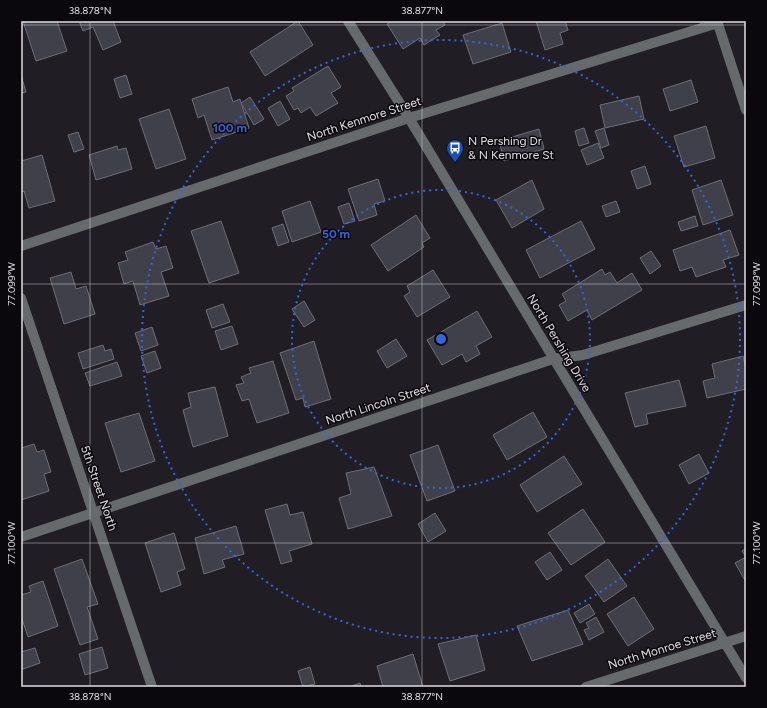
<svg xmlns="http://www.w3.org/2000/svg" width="767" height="708" font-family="Figtree,sans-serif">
  <rect width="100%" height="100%" fill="#211d25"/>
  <g fill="#40404a" stroke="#6e6e78">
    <polygon points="23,21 57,21 67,51 36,61"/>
    <polygon points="79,21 113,21 121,42 103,50 93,27 83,31"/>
    <polygon points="298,21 313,45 265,76 250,52"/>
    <polygon points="393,21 443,21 445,25 436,30 440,35 424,45 420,38 403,49 387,24"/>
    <polygon points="536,21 565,21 568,30 560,33 563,44 545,50"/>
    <polygon points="502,23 511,52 473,64 463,35"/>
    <polygon points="328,66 341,87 331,93 338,103 316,116 310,107 301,113 298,108 294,110 286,96 294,91 292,88"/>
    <polygon points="21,75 26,92 21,93"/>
    <polygon points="126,75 132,94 120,98 114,79"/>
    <polygon points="691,80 698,102 670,111 663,89"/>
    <polygon points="228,87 233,102 240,99 249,128 212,140 204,115 198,118 192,99"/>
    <polygon points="639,96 644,119 605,128 600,105"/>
    <polygon points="250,97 264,119 254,125 241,103"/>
    <polygon points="280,101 290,119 278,126 268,108"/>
    <polygon points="169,109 186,159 156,169 139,119"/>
    <polygon points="706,126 715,158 684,167 674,136"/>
    <polygon points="584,128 589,143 579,146 575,131"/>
    <polygon points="604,128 609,145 601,148 595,131"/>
    <polygon points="539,129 544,149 504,161 499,141"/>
    <polygon points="78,132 84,149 74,152 68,135"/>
    <polygon points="598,143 604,158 587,165 581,150"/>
    <polygon points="117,146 118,150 126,148 132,169 96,180 89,155"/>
    <polygon points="42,155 55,201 29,208 24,191 21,192 21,161"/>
    <polygon points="645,166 651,184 637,189 631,171"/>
    <polygon points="378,179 385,201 374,204 377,215 359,221 348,189"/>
    <polygon points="532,180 544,209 512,228 496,200"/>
    <polygon points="721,180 733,215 703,225 692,190"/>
    <polygon points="310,201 321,232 292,242 282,211"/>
    <polygon points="616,201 620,212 606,217 602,206"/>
    <polygon points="349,203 355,221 344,224 338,207"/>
    <polygon points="416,215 430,238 422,243 424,247 388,271 371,245"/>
    <polygon points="695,216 698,226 681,231 678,222"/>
    <polygon points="221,221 239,273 209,283 191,231"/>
    <polygon points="581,221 595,249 540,278 526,250"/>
    <polygon points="283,224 289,242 278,246 272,228"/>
    <polygon points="730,230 739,255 723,260 726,267 696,277 692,267 680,271 673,250"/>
    <polygon points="153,242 156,249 166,246 173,268 161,272 169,296 140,305 133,281 124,284 118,263 128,260 125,252"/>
    <polygon points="651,251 661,266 650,274 640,258"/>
    <polygon points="602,269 605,275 610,272 617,283 632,273 642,290 592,320 587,310 568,321 559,305 566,301 562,294"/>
    <polygon points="433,270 450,297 417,317 404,296 410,292 407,286"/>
    <polygon points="71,272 76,289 86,286 95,314 64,324 50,278"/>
    <polygon points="304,301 315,320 304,327 292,309"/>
    <polygon points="223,304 230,322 212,328 206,310"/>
    <polygon points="477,311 492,337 476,346 480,354 466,362 462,354 442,365 427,340"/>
    <polygon points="232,326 238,344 221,350 215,331"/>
    <polygon points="152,327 158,345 141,351 135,333"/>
    <polygon points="396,339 407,356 387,368 377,351"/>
    <polygon points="314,341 331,399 305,407 303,398 296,400 280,353"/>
    <polygon points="103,345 105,351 111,349 114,359 83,369 78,353"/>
    <polygon points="155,351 161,368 147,373 141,356"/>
    <polygon points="743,356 746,369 746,389 707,398 703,381 715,378 712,364"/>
    <polygon points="273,361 289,413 257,423 249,399 242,401 236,385 244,383 241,377 251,373 249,368"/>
    <polygon points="117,362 122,376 90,386 85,373"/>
    <polygon points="679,380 686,406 646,414 648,424 635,427 625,393"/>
    <polygon points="215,387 228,436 193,447 183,410 191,407 188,393"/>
    <polygon points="533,412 547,437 507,460 493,435"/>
    <polygon points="139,413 155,461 121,472 105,423"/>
    <polygon points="34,444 37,452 44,450 51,472 44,474 49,491 21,500 21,448"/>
    <polygon points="438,445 455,491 427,501 410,455"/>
    <polygon points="699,454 709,473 689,484 679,465"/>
    <polygon points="564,456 582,484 537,512 520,485"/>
    <polygon points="374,467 392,516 348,529 339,498 351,494 346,473"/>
    <polygon points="287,504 290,515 303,512 312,544 289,551 292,561 281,564 265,510"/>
    <polygon points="583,509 605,542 571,565 548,533"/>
    <polygon points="435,513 446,531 428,542 418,524"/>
    <polygon points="236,526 244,554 222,560 225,567 204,574 195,538"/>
    <polygon points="174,533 185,569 177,572 181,585 161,592 145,543"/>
    <polygon points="746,548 746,582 735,563 746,557 742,551"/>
    <polygon points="550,552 562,570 547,580 535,562"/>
    <polygon points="82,559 98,604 87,607 98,639 80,645 54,569"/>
    <polygon points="608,559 627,586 604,602 585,576"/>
    <polygon points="43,581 58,626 28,637 21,616 21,595 31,592 29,586"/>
    <polygon points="634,597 654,629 628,646 607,614"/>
    <polygon points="589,604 595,614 580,623 574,613"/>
    <polygon points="568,610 583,644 532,661 517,626"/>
    <polygon points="596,617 604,632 589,640 584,630 589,628 586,623"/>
    <polygon points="476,635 485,670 450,681 438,644"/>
    <polygon points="102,647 108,668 85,675 79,654"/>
    <polygon points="35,648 40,663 23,669 21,664 21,652"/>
    <polygon points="413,654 423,687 383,687 377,666"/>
    <polygon points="310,667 315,684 303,687 298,671"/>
    <polygon points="360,683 361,687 349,687"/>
  </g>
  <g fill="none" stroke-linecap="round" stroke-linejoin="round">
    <g stroke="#666a6d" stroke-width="10">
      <polyline points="348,21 409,118 746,678"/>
      <polyline points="717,21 746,110"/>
      <polyline points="21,246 409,118 718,23"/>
      <polyline points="21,298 152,687"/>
      <polyline points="21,537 553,359 583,355 746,305"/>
      <polyline points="586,687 746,636"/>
    </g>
  </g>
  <path fill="none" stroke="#e0dde3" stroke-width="1" stroke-opacity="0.45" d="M90,21V687M422,21V687M21,25H746M21,284H746M21,543H746"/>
  <g fill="none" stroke="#3a63da" stroke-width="2" stroke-dasharray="2 4">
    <circle cx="441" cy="339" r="149"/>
    <circle cx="441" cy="339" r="299"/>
  </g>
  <defs>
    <g id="bus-pin" transform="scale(0.9)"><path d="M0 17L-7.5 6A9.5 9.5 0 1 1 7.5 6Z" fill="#1a4fb4" stroke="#0a080c"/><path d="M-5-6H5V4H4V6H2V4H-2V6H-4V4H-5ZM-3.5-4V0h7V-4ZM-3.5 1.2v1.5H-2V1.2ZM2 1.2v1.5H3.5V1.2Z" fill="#fff"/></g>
  </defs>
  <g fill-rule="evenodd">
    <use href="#bus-pin" x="455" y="148"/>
  </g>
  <g text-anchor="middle" stroke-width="3" stroke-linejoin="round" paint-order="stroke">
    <g font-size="12" fill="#e0dde3" stroke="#0a080c">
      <text transform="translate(364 119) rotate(-18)" y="4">North Kenmore Street</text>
      <text transform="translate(559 343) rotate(59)" y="4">North Pershing Drive</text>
      <text transform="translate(378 404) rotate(-18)" y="4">North Lincoln Street</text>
      <text transform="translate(99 488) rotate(71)" y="4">5th Street North</text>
      <text transform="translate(662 649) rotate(-17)" y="4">North Monroe Street</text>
    </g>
    <g font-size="12" fill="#e0dde3" stroke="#0a080c" text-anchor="start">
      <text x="468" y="145">N Pershing Dr<tspan x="468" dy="14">&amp; N Kenmore St</tspan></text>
    </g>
  </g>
  <circle cx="441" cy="339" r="6" fill="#3a63da" stroke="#0a080c" stroke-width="2"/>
  <g font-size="12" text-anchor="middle" font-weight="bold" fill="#3a63da" stroke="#0a080c" stroke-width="3" stroke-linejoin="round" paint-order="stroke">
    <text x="230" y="132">100 m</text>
    <text x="336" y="238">50 m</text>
  </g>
  <rect width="767" height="708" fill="none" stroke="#0a080c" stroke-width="44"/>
  <rect x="22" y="22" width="723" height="664" fill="none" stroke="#e0dde3" stroke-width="1.5"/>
  <g font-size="10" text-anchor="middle" fill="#e0dde3">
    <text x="90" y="14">38.878°N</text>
    <text x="422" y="14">38.877°N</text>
    <text transform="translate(756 284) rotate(-90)" y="4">77.099°W</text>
    <text transform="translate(11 284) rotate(-90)" y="4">77.099°W</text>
    <text transform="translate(756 543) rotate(-90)" y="4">77.100°W</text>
    <text transform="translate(11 543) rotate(-90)" y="4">77.100°W</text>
    <text x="90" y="700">38.878°N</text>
    <text x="422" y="700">38.877°N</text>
  </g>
</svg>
